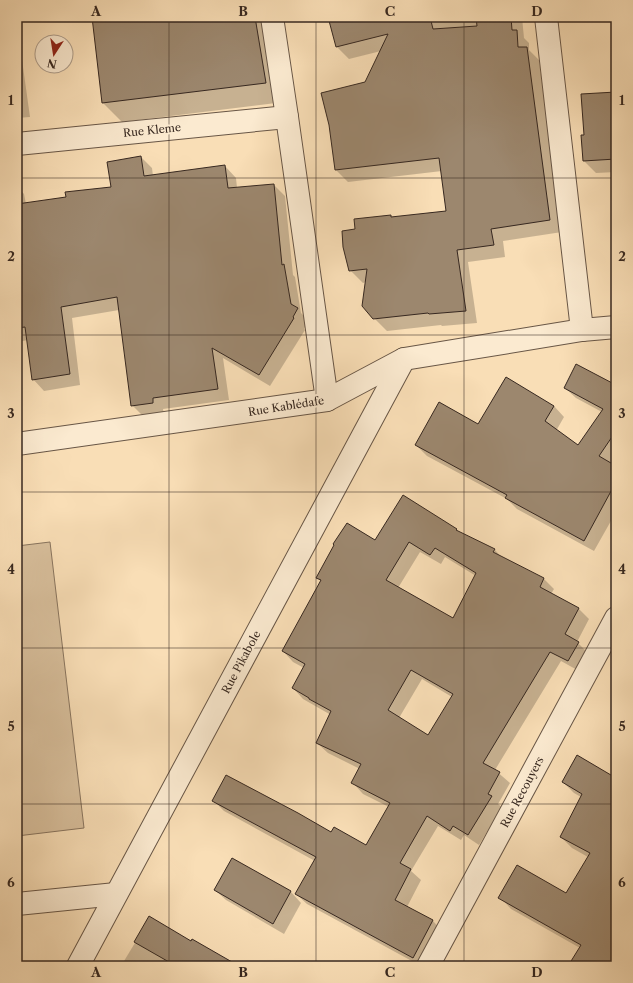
<svg xmlns="http://www.w3.org/2000/svg" width="633" height="983" font-family="'Libre Caslon Text',serif">
  <rect width="100%" height="100%" fill="#f9deb6"/>
  <filter id="stains"><feTurbulence type="fractalNoise" baseFrequency=".005" numOctaves="4"/><feColorMatrix values="0 0 0 0 .2 0 0 0 0 .09 0 0 0 0 .02 0 0 0 .5 -.17"/></filter>
  <radialGradient id="worn" r=".72"><stop offset=".6" stop-color="#630" stop-opacity="0"/><stop offset="1" stop-color="#630" stop-opacity=".3"/></radialGradient>
  <polygon fill="#d8bf9c" stroke="#88745e" points="50,542 84,828 17,836 17,546"/>
  <g fill="#0003" fill-rule="evenodd">
    <polygon points="93,17 271,17 284,102 122,122 103,103"/>
    <polygon points="329,17 522,17 524,38 529,43 529,50 539,60 562,232 503,241 505,257 468,262 477,323 442,326 441,325 387,331 374,318 366,282 363,283 350,270 357,230 390,216 393,218 447,212 442,171 348,182 336,170 330,125 366,83 381,51 349,59 337,47"/>
    <polygon points="17,24 30,117 17,118"/>
    <polygon points="616,93 616,172 596,173 584,161 585,136"/>
    <polygon points="141,157 152,168 153,176 225,166 236,178 237,188 274,185 285,196 293,275 295,277 301,313 308,320 304,329 305,330 270,386 223,358 229,400 163,409 164,414 144,417 132,405 119,310 72,318 80,385 44,391 33,379 28,340 17,342 17,186 24,194 26,204 67,198 112,187"/>
    <polygon points="565,388 616,390 616,512 594,551 517,509 507,499 427,456 416,445 479,425 554,406 564,417 556,431 578,446 602,412 576,398"/>
    <path d="M456,529L460,533L495,550L503,559L544,579L554,589L551,594L579,609L589,619L577,642L588,653L579,671L561,661L495,770L510,783L498,804L502,807L479,845L464,835L461,840L438,826L411,871L421,880L407,907L433,921L443,932L421,966L307,904L296,894L315,861L224,811L214,801L332,833L366,846L389,807L363,794L353,783L360,769L328,753L317,743L331,715L303,699L293,688L304,668L293,662L283,651L321,581L317,577L375,542ZM420,552L441,564L445,557L476,576L453,619L398,588ZM422,679L452,697L428,736L399,718Z"/>
    <polygon points="616,779 616,966 570,966 580,948 511,909 500,897 566,894 588,857 572,848 561,837 581,797 574,793 563,782"/>
    <polygon points="233,859 291,892 301,903 284,934 226,900 215,890"/>
    <polygon points="150,918 229,966 121,966"/>
  </g>
  <g fill="#9c876e" stroke="#372820" fill-rule="evenodd">
    <polygon points="92,17 255,17 266,83 102,103"/>
    <polygon points="328,17 430,17 433,29 477,26 476,17 511,17 512,30 517,30 518,47 527,47 550,220 491,229 494,245 457,250 466,311 429,314 428,313 373,319 362,306 367,269 349,271 343,247 342,231 355,229 354,219 391,215 391,217 446,211 439,158 335,170 329,125 321,93 365,82 388,34 336,47"/>
    <polygon points="616,92 616,159 583,161 581,135 584,135 581,94"/>
    <polygon points="141,156 144,176 225,165 228,188 274,184 282,265 284,264 291,304 298,308 293,317 294,318 259,375 212,348 218,389 153,398 153,403 131,406 117,297 61,307 70,374 32,380 25,327 17,328 17,204 66,197 65,192 111,187 107,162"/>
    <polygon points="576,364 616,385 616,431 599,456 616,466 616,482 584,541 505,498 507,495 415,445 439,402 478,424 506,377 554,406 545,421 578,445 603,409 564,388"/>
    <path d="M403,495L457,529L456,530L495,549L493,552L544,578L540,587L579,608L565,634L579,642L568,661L550,652L483,763L500,772L488,794L492,796L468,835L453,826L450,831L427,816L400,863L411,869L395,900L433,920L413,958L295,894L316,857L212,801L226,775L298,813L331,832L334,827L366,845L390,803L351,783L361,764L316,743L331,711L309,699V698L292,688L305,664L282,651L321,580L316,578L334,545L333,544L347,523L375,540ZM409,542L430,555L435,548L476,573L453,618L386,580ZM411,670L453,694L428,735L388,710Z"/>
    <polygon points="577,755 616,778 616,957 611,966 568,966 581,945 498,898 517,865 566,893 590,853 560,837 582,794 562,782"/>
    <polygon points="232,858 291,891 273,924 214,890"/>
    <polygon points="149,916 191,941 192,939 239,966 176,966 134,942"/>
  </g>
  <g fill="none" stroke-linecap="round" stroke-linejoin="round">
    <g stroke="#685646" stroke-width="24">
      <g id="minor">
        <polyline points="272,17 287,117 327,400"/>
        <polyline points="546,17 582,330"/>
        <polyline points="17,144 287,117"/>
        <polyline points="17,444 327,400 404,359 582,330 616,327"/>
        <polyline points="17,904 116,894"/>
        <polyline points="78,966 404,359"/>
        <polyline points="428,966 616,618"/>
      </g>
    </g>
    <use href="#minor" stroke="#fbead0" stroke-width="22"/>
  </g>
  <path fill="none" stroke="#372820" stroke-width="1" stroke-opacity="0.55" d="M169,17V966M316,17V966M464,17V966M17,178H616M17,335H616M17,492H616M17,648H616M17,804H616"/>
  <g text-anchor="middle" stroke-width="4" stroke-linejoin="round" paint-order="stroke">
    <g font-size="11" fill="#372820" stroke="#fbead0">
      <text transform="translate(152 130) rotate(-6)" y="4">Rue Kleme</text>
      <text transform="translate(286 406) rotate(-9)" y="4">Rue Kablédafe</text>
      <text transform="translate(241 662) rotate(-62)" y="4">Rue Pikabole</text>
      <text transform="translate(522 792) rotate(-62)" y="4">Rue Recouyers</text>
    </g>
  </g>
  <rect width="633" height="983" fill="none" stroke="#f9deb6" stroke-width="44"/>
  <g transform="translate(54 54) rotate(192)"><circle r="19" fill="#fbead0" stroke="#ad9c8a"/>
  <path d="M0-3L7 15L0 10L-7 15Z" fill="#8f2418"/>
  <text y="-6" font-size="11" font-weight="bold" text-anchor="middle" fill="#372820">N</text>
  </g>
  <rect x="22" y="22" width="589" height="939" fill="none" stroke="#372820" stroke-width="1.5"/>
  <g font-size="13" text-anchor="middle" font-weight="bold" fill="#372820">
    <text x="96" y="16">A</text>
    <text x="243" y="16">B</text>
    <text x="390" y="16">C</text>
    <text x="537" y="16">D</text>
    <text x="11" y="105">1</text>
    <text x="622" y="105">1</text>
    <text x="11" y="261">2</text>
    <text x="622" y="261">2</text>
    <text x="11" y="418">3</text>
    <text x="622" y="418">3</text>
    <text x="11" y="574">4</text>
    <text x="622" y="574">4</text>
    <text x="11" y="731">5</text>
    <text x="622" y="731">5</text>
    <text x="11" y="887">6</text>
    <text x="622" y="887">6</text>
    <text x="96" y="977">A</text>
    <text x="243" y="977">B</text>
    <text x="390" y="977">C</text>
    <text x="537" y="977">D</text>
  </g>
  <rect width="100%" height="100%" filter="url(#stains)"/>
  <rect width="100%" height="100%" fill="url(#worn)"/>
</svg>
